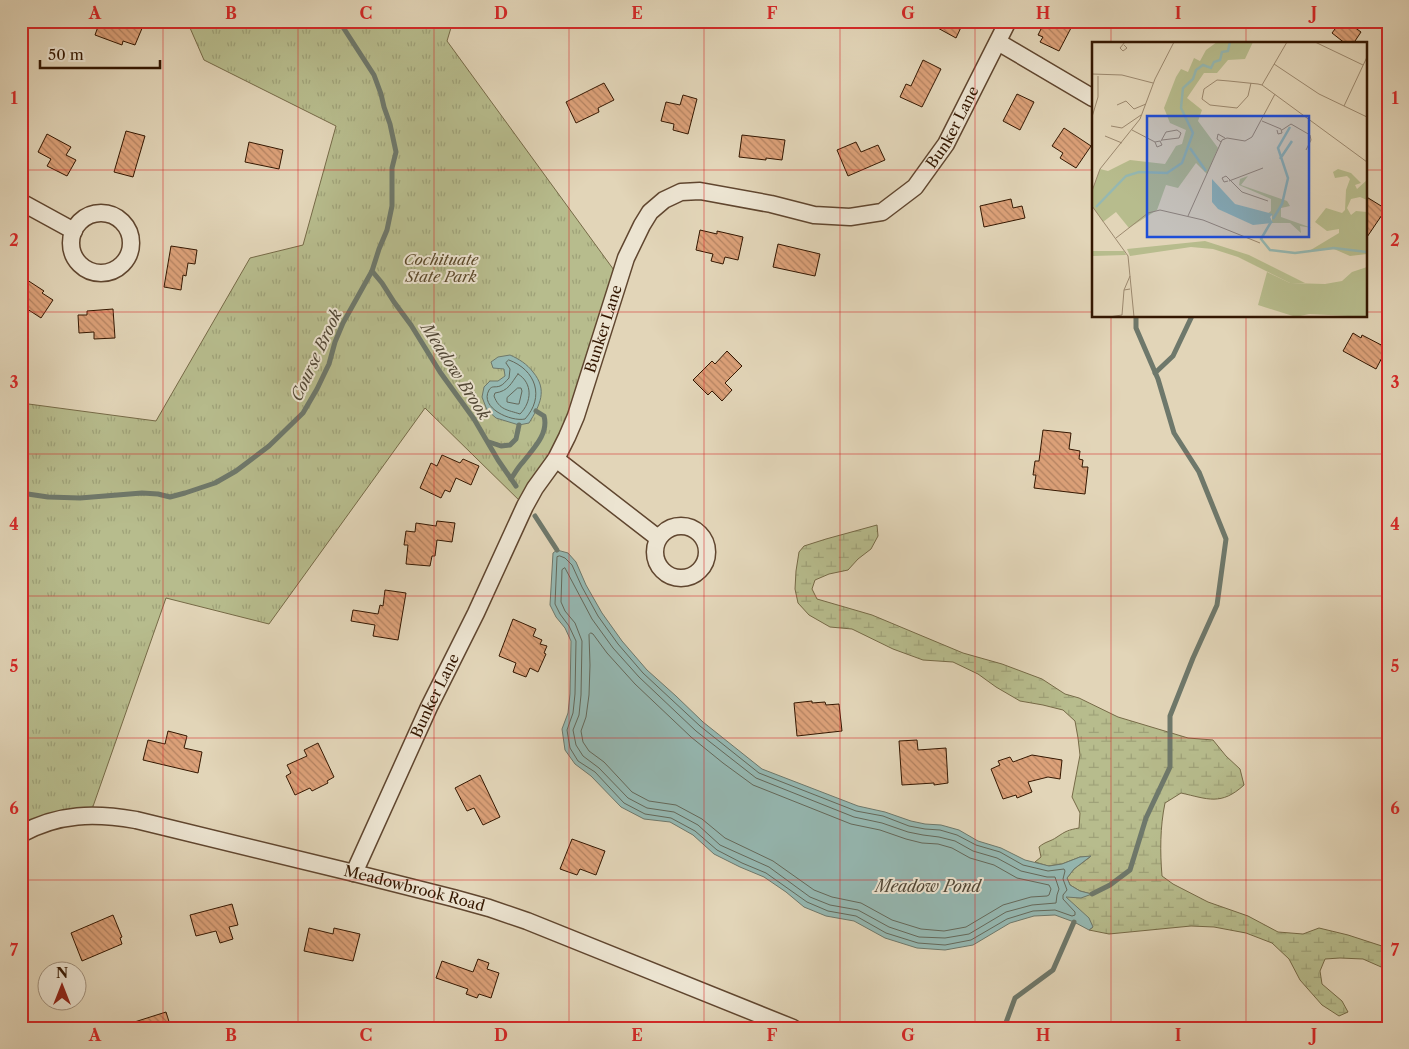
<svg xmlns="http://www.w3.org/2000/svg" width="1409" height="1049" font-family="'Libre Caslon Text',serif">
  <defs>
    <pattern id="wetland-marsh" width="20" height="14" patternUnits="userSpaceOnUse" patternTransform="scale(1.25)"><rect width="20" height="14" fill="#b7bc8d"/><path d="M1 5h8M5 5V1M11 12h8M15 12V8" fill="none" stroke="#9ea178"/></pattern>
    <pattern id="park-tufts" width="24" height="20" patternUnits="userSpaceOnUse" patternTransform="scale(1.25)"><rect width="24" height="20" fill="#b7bc8d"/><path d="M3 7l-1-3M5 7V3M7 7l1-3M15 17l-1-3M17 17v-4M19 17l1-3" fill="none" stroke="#9ea178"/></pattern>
    <pattern id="building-back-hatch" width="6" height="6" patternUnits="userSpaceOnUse" patternTransform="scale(1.25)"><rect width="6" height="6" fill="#dca179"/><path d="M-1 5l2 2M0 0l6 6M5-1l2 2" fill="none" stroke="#b38261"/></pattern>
  </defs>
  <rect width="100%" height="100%" fill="#e2d5b8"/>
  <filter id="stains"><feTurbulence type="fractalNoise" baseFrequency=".004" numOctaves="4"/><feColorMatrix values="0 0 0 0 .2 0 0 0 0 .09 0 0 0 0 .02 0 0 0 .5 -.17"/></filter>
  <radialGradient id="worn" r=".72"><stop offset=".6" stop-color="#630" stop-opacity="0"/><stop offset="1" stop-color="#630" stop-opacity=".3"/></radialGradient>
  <path fill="url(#wetland-marsh)" stroke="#766a47" d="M877,525L878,536L871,549L858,559L848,570L829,574L815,580L812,589L817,599L872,615L963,653L1002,664L1042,679L1065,694L1079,698L1118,717L1188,738L1213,740L1226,756L1240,769L1244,785C1221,806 1208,799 1181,793L1165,803C1160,827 1160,852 1162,876L1173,884L1208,902L1248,916L1278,932L1303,934L1319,928L1348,935L1388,948V970L1363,959L1340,958L1325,959L1320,971L1322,984L1342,1001L1348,1012L1339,1016L1322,1005L1300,980L1289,959L1272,943L1246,933L1214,927L1191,926L1109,934L1089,930L1093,927L1065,896L1091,894L1080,891L1070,885L1067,878L1074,869L1090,857H1080L1062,864L1048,866L1035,862L1041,857L1039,847C1046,841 1050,842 1057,837C1066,831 1068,830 1079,828L1080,813L1072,797L1080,755L1078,738L1075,721L1063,710L1043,705L1020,701L996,687L978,674L953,662L923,660L893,649L852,629L830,627L809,615L798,603L795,589L796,571L799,552L804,546L826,539Z"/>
  <polygon fill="url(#park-tufts)" stroke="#766a47" points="187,21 453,21 447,41 619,277 576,416 525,506 425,408 269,624 166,598 90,815 21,834 21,403 156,421 250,258 303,245 336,126 204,60"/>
  <g fill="#95b8b2" stroke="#6e786b">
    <path d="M510,355C519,359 527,364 533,372C548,390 540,405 529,423L519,425L496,418L487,410L482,397L484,387L490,381H498L505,376L504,369L493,368L491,362L498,357Z"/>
    <polygon points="557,550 568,553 576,562 586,585 602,613 622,641 647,670 676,696 703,722 762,769 858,806 885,812 911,821 925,824 941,825 959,830 978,841 1001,848 1025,860 1049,866 1062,864 1080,857 1091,856 1074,869 1067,878 1070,885 1080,891 1092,894 1081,898 1066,897 1089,918 1093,927 1089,930 1074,922 1055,915 1034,916 1010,923 973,945 945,950 917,948 885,938 854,921 826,916 804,907 786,892 764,877 740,867 714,854 693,835 670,822 644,819 621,807 591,776 575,764 565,750 562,729 568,713 570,694 571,641 565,628 556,617 550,605 553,553"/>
  </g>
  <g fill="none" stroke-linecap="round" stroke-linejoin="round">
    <g stroke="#64685a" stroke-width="1">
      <path d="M509,360C536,370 545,397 525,419C511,422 479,408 489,390C492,385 495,388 500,386C503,385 506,381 509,378L510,369L506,363Z"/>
      <path d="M518,374C533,383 532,402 520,414C508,410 499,410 494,396L495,393C509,391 511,383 518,374Z"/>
      <polygon points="518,388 521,388 522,391 519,404 517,404 507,402 507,398"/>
      <polygon points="560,556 565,558 572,565 582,587 598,616 618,644 643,673 700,726 759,773 856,811 883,816 909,826 925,829 940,830 957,835 976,845 1000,852 1023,865 1048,871 1064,869 1065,871 1063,879 1067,890 1063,895 1063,899 1075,912 1075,915 1072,916 1055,910 1033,911 1007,919 971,940 945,945 918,943 886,933 856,916 828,911 807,902 766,873 742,863 717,850 695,831 671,818 645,814 624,803 595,772 578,761 570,748 567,730 573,713 575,694 576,641 569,626 560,614 555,604 557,557"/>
      <polygon points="565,568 592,619 613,648 639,677 696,731 756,778 854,817 882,823 908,832 923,835 939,837 955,841 973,851 997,858 1021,871 1047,877 1055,877 1059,889 1057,895 1056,903 1032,905 1006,912 969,934 945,938 919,937 889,927 858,910 830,905 810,897 769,867 720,845 698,825 674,812 647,808 628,798 599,768 583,756 576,745 573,730 579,715 581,695 582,641 575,623 565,611 561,602 562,570"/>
      <polygon points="591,633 593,634 607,653 635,684 691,737 723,763 753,785 851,824 880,830 906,839 922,843 938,844 952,848 970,858 994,865 1017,878 1049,885 1051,889 1049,895 1047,896 1031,897 1003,905 966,927 944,931 921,929 892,920 861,903 832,897 814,890 773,861 725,838 702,819 676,805 649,801 632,792 604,762 589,751 583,742 581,731 586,717 589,695 590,665 589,635"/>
    </g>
    <g stroke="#6e786b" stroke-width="5">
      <polyline points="372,271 382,283 394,302 411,325 440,372 474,419 498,460 516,486"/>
      <polyline points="1155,373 1173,356 1192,316"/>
      <polyline points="489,442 501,446 510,445 516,439 519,425"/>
      <path d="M511,479C515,473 518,467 523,462C533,449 549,434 544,416L536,411"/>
      <polyline points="21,493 48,497 80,498 142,493 158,494 170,497 185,493 215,483 236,471 269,446 303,413 317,389 329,364 335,342 343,323 372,271 379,249 387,230 392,206 392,168 396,152 390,124 384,107 381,94 374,75 339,21"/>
      <polyline points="535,516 557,550"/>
      <polyline points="1092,894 1110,885 1130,870 1146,818 1170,767 1170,716 1193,658 1217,605 1226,539 1199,472 1174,433 1158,379 1136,328 1136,316"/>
      <polyline points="1004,1028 1015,998 1053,970 1074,922"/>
    </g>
  </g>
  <g fill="url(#building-back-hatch)" stroke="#341701">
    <polygon points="100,21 130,21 143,26 135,45 123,41 122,45 95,35"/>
    <polygon points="925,21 964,21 956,38"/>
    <polygon points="1045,21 1058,21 1071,28 1059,51 1040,42 1043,37 1038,35"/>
    <polygon points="1341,21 1346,21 1361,32 1353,44 1346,44 1332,33"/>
    <polygon points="923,60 941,69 922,107 900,97 906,84 911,86"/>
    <polygon points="604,83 614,100 598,108 599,112 576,123 566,102"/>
    <polygon points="1017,94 1034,102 1020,130 1003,121"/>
    <polygon points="683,95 697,99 688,134 673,130 674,124 661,121 666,102 680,105"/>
    <polygon points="1064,128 1091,146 1076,168 1060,158 1063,153 1052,146"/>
    <polygon points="126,131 145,136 133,177 114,172"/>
    <polygon points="47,134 71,147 66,155 76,160 67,176 47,166 51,159 38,152"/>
    <polygon points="742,135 785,140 782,160 766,158 766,160 739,157"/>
    <polygon points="249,142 283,150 279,169 245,162"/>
    <polygon points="856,142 861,152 878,145 885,160 848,176 837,150"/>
    <polygon points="1365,196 1386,209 1365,240"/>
    <polygon points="1011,199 1013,208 1022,206 1025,218 984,227 980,206"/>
    <polygon points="700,230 717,234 717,231 743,237 738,260 725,257 723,264 711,261 713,254 696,250"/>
    <polygon points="778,244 820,254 815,276 773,267"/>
    <polygon points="171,246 197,250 195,264 188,263 186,276 183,275 181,290 164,287"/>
    <polygon points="21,276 44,291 42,293 53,300 41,318 21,305"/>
    <polygon points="113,309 115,338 94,339 94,332 79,333 78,315 87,315 87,311"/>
    <polygon points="1353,333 1361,338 1362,335 1387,348 1376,369 1343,351"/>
    <polygon points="727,351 742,366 725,383 732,390 722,401 712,391 708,395 693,380 712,361 715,364"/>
    <polygon points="1043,430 1071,433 1069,449 1080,451 1079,459 1083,460 1082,467 1088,467 1085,494 1034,488 1036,475 1033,475 1035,461 1039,461"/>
    <polygon points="442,455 460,463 463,459 479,466 471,485 456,478 450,492 445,490 441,498 420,488 431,463 437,466"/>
    <polygon points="437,521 455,523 452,542 437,540 435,556 432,556 430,566 406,564 408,545 404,545 406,531 415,532 416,523 436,526"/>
    <polygon points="385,590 406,593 398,640 373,636 375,625 351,621 353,610 378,614 380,605 383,606"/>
    <polygon points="513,619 536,629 533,636 542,640 540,644 547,646 544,653 546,654 538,672 530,668 526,677 513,672 516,663 499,656"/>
    <polygon points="812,701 812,703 825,702 826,705 839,704 842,731 797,736 794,703"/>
    <polygon points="168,731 187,736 184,748 202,752 198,773 143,760 148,740 165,744"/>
    <polygon points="917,740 918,750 946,748 948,783 934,785 934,783 902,785 899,741"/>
    <polygon points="318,743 334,777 327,781 328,783 312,791 310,788 295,795 286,776 291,773 287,765 307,756 304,750"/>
    <polygon points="1032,755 1062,760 1060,779 1048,777 1028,782 1032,792 1017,798 1016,795 1003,799 991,769 1000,765 998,761 1010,757 1013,762"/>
    <polygon points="480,775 500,817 483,825 474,808 467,811 455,788"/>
    <polygon points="572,839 605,851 596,875 580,869 577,875 560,869"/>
    <polygon points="232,904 238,925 229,927 233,939 220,943 216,931 196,936 190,915"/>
    <polygon points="113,915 122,937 120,938 122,944 82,961 71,933"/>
    <polygon points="309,928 333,934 334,928 360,934 353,961 304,951"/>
    <polygon points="478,959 489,963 487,969 499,973 491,998 479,994 477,998 466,994 468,989 436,978 442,961 473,972"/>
    <polygon points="166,1012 171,1028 126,1028 125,1025"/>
  </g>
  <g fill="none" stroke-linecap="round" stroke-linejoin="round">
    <g stroke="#60462f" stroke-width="19">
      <g id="minor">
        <polyline points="998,42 1093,98"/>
        <polyline points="21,202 74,231"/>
        <circle cx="101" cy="243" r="30"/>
        <polyline points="556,459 658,538"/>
        <circle cx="681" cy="552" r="26"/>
        <path id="s1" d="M21,834C59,813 95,813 136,820L354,873L453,898L489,908L527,921L793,1028"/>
        <path id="s2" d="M354,873L429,707L476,613L525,506L535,488L556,459L567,437L576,416L626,258L642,225L650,212L664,200L681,192L700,191L771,204L814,215L850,217L882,212L915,187L946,144L1008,21"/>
      </g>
    </g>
    <use href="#minor" stroke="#ece4d1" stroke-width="16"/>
  </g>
  <path fill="none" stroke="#d62828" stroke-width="1" stroke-opacity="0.55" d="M163,21V1028M298,21V1028M434,21V1028M569,21V1028M704,21V1028M840,21V1028M975,21V1028M1111,21V44M1246,21V44M21,170H1093M1365,170H1388M21,312H1093M1365,312H1388M1111,316V1028M1246,316V1028M21,454H1388M21,596H1388M21,738H1388M21,880H1388"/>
  <g text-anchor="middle" stroke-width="4" stroke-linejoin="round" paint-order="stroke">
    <g font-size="15" fill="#341701" stroke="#ece4d1">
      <text dy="5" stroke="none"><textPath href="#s2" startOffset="1080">Bunker Lane</textPath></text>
      <text dy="5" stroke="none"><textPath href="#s2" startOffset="600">Bunker Lane</textPath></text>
      <text dy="5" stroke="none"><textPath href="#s2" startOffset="195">Bunker Lane</textPath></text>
      <text dy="5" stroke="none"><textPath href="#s1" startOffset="405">Meadowbrook Road</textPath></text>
    </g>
    <g font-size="15" font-style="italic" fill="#5b492b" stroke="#ece4d1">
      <text x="441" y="265">Cochituate<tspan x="441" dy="17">State Park</tspan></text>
    </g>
    <g font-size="16" font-style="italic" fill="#514736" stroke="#ece4d1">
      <text transform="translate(316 355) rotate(-65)" y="6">Course Brook</text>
      <text transform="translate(456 371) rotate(57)" y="6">Meadow Brook</text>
      <text x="928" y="892">Meadow Pond</text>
    </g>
  </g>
  <g transform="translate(1092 42)">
    <rect width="275" height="275" fill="#e2d5b8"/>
    <path d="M275,225V275L217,272L204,275L166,263L175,230L198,241L233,242L250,239L260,230Z" fill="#b7bc8d"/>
    <path d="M246,127L259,131L269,141L263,143L265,147L275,138V158L268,155L259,157L255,166L259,173L264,169L275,170V212L258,214L242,207L217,209L247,191V187L235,189L223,180L234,166L250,171L253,168L254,148L258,137L255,134L243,136L241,130ZM156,134L149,143L195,159L198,164L189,166V175L220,186L208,184L209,191L198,181H180V173H174L179,169V157L147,143L148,137Z" fill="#b7bc8d"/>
    <path d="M125,0H161L153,17L136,18L125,31H112L95,56L110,68L106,79L126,106L115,132L104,121L86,146L74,143L65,168L37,186L24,170L11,180L0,164V149L8,127L16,129L38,118L73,122L84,104L90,102L94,88L78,81L72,66L84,35L89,27L96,30L102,16L108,19L114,8ZM113,199L157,213L213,241H198L146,215L121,207L99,205L38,214L35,207ZM0,209H32L34,213L0,214Z" fill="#b7bc8d"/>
    <path d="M120,137L143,162L181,172L178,175L181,181L161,183L126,167L120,160Z" fill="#95b8b2"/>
    <path fill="none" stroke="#95b8b2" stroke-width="2.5" d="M98,106L114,129M188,117L200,99M4,165L34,134L47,130L75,131L90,121L101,91L89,66L91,46L101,37L104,28L111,23L119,26L122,20L128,18L130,10L136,9L138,0M181,177L190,162L196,136L186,106L198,85M179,180L169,197L178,208L203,211L242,206L275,210"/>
    <path fill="none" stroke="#9c896f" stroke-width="1" d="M223,0L271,23M32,3L35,6L31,9L28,6L33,0M182,22L227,52L275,75M0,32L30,33L61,41M159,41L156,54L145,66L118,63L110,57L112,47L125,38L137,39L166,42L170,43L275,120M170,43L195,0M25,63L34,59L42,67L54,62M252,64L275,15M0,75L6,55V34M170,79L189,87L190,91L186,92L185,88M19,84L30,86L49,73M40,88L63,100L65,105L70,103L68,99L63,100M190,88L199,82L218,93L219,98L214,108M13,94L30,101M69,99L74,90L85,88L89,91L87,96L70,98M129,100L125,97L126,92L133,96M136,139L132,140L130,136L134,134L150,150L176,159M137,139L171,126M0,149L8,127L48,77L63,37L82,0M0,164L36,214L42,275M96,174L130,98L135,96L153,99L160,95L183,52M24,196L56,171L68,168L111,178L168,201M32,248L38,234M17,275L30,273L32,248L38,247"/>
    <path fill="#1d4ed8" fill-opacity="0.15" stroke="#1d4ed8" stroke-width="2.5" d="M55,74H217V195H55Z"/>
    <rect width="275" height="275" fill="none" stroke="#341701" stroke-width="2.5"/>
  </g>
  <rect width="1409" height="1049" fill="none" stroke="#e2d5b8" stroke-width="55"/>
  <g transform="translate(62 986)"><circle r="24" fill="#ece4d1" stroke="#a2927e"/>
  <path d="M0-4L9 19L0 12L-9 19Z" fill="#8f2418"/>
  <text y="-8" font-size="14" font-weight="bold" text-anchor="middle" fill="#341701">N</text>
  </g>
  <path d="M40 60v8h120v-8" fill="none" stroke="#341701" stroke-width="2.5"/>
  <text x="48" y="60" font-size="15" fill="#341701" stroke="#ece4d1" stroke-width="4" paint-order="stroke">50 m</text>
  <rect x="28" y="28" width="1354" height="994" fill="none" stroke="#d62828" stroke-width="2"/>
  <g font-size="16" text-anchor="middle" font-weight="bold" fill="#d62828">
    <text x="95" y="19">A</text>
    <text x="231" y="19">B</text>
    <text x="366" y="19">C</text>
    <text x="501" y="19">D</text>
    <text x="637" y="19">E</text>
    <text x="772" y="19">F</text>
    <text x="908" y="19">G</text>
    <text x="1043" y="19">H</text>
    <text x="1178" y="19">I</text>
    <text x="1314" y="19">J</text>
    <text x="14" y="104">1</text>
    <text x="1395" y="104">1</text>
    <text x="14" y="246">2</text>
    <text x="1395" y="246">2</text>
    <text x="14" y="388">3</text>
    <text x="1395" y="388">3</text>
    <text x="14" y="530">4</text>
    <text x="1395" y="530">4</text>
    <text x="14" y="672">5</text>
    <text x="1395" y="672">5</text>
    <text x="14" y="814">6</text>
    <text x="1395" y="814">6</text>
    <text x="14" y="956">7</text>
    <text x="1395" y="956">7</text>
    <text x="95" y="1041">A</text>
    <text x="231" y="1041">B</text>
    <text x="366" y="1041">C</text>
    <text x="501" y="1041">D</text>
    <text x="637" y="1041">E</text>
    <text x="772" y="1041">F</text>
    <text x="908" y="1041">G</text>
    <text x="1043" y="1041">H</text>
    <text x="1178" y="1041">I</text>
    <text x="1314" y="1041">J</text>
  </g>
  <rect width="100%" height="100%" filter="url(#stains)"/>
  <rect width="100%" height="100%" fill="url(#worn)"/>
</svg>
